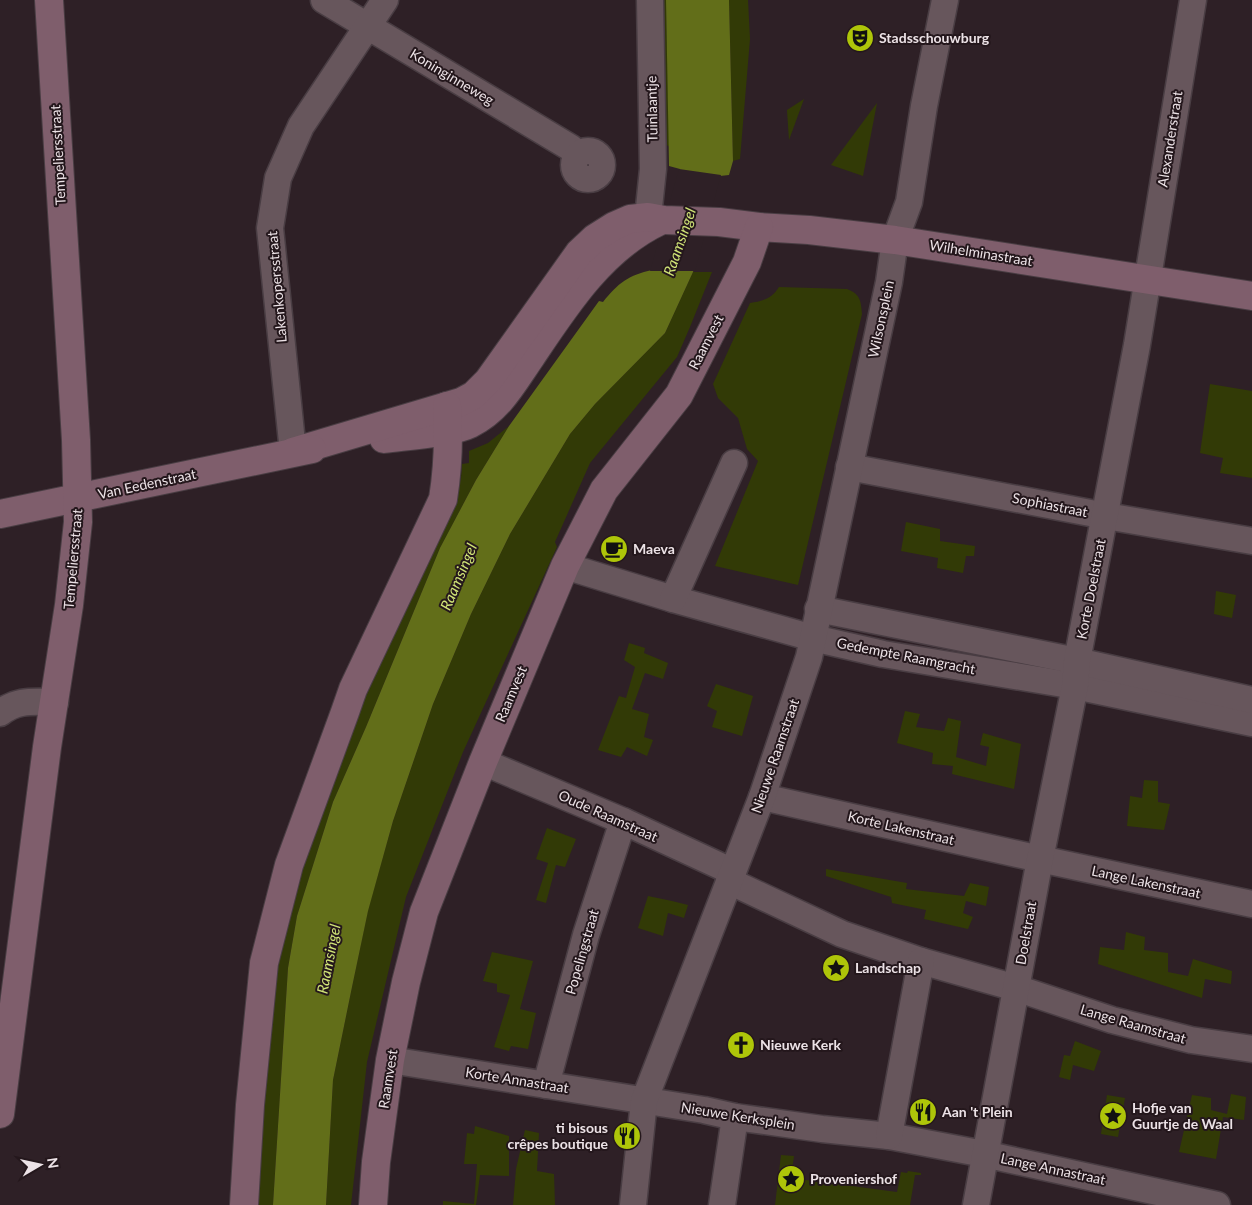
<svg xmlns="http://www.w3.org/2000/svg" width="1252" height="1205" font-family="Lato,sans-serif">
  <rect width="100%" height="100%" fill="#2e2026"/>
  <g fill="#323a06">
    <polygon points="659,0 666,0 669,146 663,144"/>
    <polygon points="729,0 748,0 750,39 740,159 733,161"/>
    <polygon points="804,99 789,140 787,110"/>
    <polygon points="877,103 863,176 831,165"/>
    <polygon points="693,272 712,272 690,327 677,357 590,463 555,542 557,547 463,752 406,897 367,1062 351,1205 326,1205 333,1080 352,987 368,910 393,821 433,704 471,614 510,534 570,434 595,404 665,333"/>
    <path d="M779,287L847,289C860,294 861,300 862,314L798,585L715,566L758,461L747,449L738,418L718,398L713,384L750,303C764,301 772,298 779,287Z"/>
    <polygon points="1210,384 1252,391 1252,478 1220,473 1223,458 1200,453"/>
    <polygon points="509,426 476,480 440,548 366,727 333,802 297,916 288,968 273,1205 255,1205 260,1109 277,966 301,874 331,782 365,698 453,507 461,478 462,464 469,463 469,451 488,443"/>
    <polygon points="906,522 940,529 940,541 975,546 974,556 966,556 963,573 937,568 938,558 901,551"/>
    <polygon points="1216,591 1236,595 1232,618 1214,614"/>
    <polygon points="629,643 645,648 644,653 668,663 663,679 645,673 632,709 649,714 644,737 653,740 647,756 627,747 621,757 598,750 619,696 626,698 635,667 624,660"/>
    <polygon points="716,684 753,696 742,736 712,727 717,711 707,706"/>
    <polygon points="905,711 920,714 916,727 944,731 948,718 961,721 956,757 986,766 989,747 980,745 983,733 1021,744 1014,789 952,774 953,766 932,764 933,753 897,743"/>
    <polygon points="1144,780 1158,781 1158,802 1170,804 1164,830 1127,826 1130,796 1142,798"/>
    <polygon points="547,828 576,839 565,867 556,865 546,903 536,900 548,863 536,859"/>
    <polygon points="826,869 907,883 906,889 964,896 970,883 989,887 986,906 966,901 963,913 973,917 968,929 924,919 926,910 892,903 891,897 826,876"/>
    <polygon points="648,896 672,901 688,905 684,918 668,913 663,936 638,928"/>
    <polygon points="1126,932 1145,937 1144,950 1168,953 1168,972 1188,976 1193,959 1232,971 1231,984 1205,979 1202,998 1098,964 1100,947 1124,950"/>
    <polygon points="492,952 533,961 520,1009 536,1013 528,1049 511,1046 509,1051 494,1047 510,995 497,992 497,984 483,981"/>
    <polygon points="1075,1041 1101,1051 1094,1071 1073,1065 1070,1080 1059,1077 1064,1055 1070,1056"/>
    <polygon points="1231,1094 1246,1097 1244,1120 1223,1117 1216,1159 1179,1152 1192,1095 1211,1098 1211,1110 1227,1114"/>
    <polygon points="1107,1095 1125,1098 1118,1137 1101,1134"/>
    <polygon points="475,1126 509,1136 509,1176 480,1175 476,1205 443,1205 443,1201 474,1204 477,1164 464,1164 467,1133 474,1134"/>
    <polygon points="525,1130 539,1133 537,1171 554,1174 555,1205 513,1205 516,1169"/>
    <polygon points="781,1155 794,1156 791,1178 897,1192 901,1172 907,1173 908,1171 921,1173 921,1175 915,1175 910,1205 775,1205"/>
  </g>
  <path fill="#626e19" d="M666,0H729L733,161L729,175L720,176L693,272L665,333L595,404L570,434L510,534L471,614L433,704L393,821L368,911L352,987L333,1080L326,1205H273L288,968L297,916L333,802L366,727L440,548L476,480L509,426L599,301L603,302C618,283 629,275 652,270L680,169L669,166Z"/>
  <polygon fill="#2e2026" points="679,169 721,175 695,271 650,271"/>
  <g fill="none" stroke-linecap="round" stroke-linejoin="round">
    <g stroke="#493d43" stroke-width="29">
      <g id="street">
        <polyline points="324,0 571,148 578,155"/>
        <circle cx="588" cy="165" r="14"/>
        <polyline points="648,217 653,169 650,0"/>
        <polyline points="293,452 270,228 278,178 301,126 385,0"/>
        <polyline points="849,467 1106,516 1252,541"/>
        <polyline points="565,566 673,599 813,638 883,654 1075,686 1252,723"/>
        <polyline points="673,599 734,463"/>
        <polyline points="818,609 1077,661 1252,700"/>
        <path d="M0,713C18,699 33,702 55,702"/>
        <polyline points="483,762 623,821 733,872"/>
        <polyline points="762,797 1040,859 1252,904"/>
        <polyline points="729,881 842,934 921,961 1016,988 1112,1020 1191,1040 1252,1049"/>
        <polyline points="390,1060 704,1110 735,1117 822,1129 889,1136 984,1154 1217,1205"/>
        <polyline points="546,1085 586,935 623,821"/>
        <polyline points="889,1136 921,961"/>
        <polyline points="633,1205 644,1101 762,797 809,657 889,282 895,240 909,202 924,106 945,0"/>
        <polyline points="722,1205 735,1117"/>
        <polyline points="976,1205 1040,859 1075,686 1077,661 1137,345 1193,0"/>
      </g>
    </g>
    <g stroke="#493d43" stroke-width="30">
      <g id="secondary">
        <path d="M384,439C406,436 452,433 470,424C499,410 513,383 531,357C565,306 602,248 660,221"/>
        <polyline points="293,452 461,402 474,395 488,381 579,253 595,238 614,226 630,219 648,217 664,220 719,222 759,227 809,230 895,240 1252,296"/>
        <polyline points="0,514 312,449"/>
        <polyline points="0,1114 47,747 69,605 78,522 76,440 49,0"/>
        <path d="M244,1205L250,1105L264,963L289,865L345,712L353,689L443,499C448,468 449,437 447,406"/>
        <polyline points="373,1205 376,1162 390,1060 406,982 424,912 483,762 565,566 604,490 679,395 747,262 759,227"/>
      </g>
    </g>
    <use href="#street" stroke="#67565c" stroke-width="26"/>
    <use href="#secondary" stroke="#7f5e6c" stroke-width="28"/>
  </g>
  <defs>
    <g id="theatre-disc" transform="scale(1.4375)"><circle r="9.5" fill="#aec509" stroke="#24171c"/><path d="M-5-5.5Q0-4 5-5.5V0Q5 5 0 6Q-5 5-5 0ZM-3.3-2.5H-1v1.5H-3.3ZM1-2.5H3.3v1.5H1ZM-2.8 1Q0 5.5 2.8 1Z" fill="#111"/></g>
    <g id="cafe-disc" transform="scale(1.4375)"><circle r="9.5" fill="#aec509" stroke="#24171c"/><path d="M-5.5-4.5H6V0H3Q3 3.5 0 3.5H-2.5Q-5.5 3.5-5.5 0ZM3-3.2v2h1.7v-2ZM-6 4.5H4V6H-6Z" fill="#111"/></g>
    <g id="sight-disc" transform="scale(1.4375)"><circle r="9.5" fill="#aec509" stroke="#24171c"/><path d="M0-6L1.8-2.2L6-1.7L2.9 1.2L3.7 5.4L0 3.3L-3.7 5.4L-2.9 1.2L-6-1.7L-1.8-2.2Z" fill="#111"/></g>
    <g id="church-disc" transform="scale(1.4375)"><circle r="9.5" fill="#aec509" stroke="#24171c"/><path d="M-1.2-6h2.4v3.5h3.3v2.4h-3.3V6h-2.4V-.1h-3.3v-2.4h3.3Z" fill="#111"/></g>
    <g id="restaurant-disc" transform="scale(1.4375)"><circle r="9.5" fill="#aec509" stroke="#24171c"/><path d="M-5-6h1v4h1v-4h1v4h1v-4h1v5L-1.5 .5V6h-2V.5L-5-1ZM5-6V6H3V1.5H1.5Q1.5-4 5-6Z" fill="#111"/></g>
  </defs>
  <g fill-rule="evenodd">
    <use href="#theatre-disc" x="860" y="38"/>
    <use href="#cafe-disc" x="614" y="549"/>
    <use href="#sight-disc" x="836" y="968"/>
    <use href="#church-disc" x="741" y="1045"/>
    <use href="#restaurant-disc" x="923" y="1112"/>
    <use href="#sight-disc" x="1113" y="1116"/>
    <use href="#restaurant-disc" x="627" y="1136"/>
    <use href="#sight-disc" x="791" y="1179"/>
  </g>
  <g text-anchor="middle" stroke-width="4" stroke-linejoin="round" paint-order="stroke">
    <g font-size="14" font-weight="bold" fill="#ece2e6" stroke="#24171c" text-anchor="start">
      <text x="879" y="43">Stadsschouwburg</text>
      <text x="633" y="554">Maeva</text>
      <text x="855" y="973">Landschap</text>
      <text x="760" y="1050">Nieuwe Kerk</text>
      <text x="1132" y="1113">Hofje van<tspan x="1132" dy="16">Guurtje de Waal</tspan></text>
      <text x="942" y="1117">Aan 't Plein</text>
      <text x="608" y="1133" text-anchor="end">ti bisous<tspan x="608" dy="16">crêpes boutique</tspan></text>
      <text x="810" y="1184">Proveniershof</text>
    </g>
    <g font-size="14" fill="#ece2e6" stroke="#24171c">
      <text transform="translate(452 77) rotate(31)" y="5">Koninginneweg</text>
      <text transform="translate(652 109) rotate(-91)" y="5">Tuinlaantje</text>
      <text transform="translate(1170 139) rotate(-81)" y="5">Alexanderstraat</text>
      <text transform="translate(58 155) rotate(-93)" y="5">Tempeliersstraat</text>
      <text transform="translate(981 253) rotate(9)" y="5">Wilhelminastraat</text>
      <text transform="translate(277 287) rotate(-95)" y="5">Lakenkopersstraat</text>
      <text transform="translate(881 319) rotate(-78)" y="5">Wilsonsplein</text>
      <text transform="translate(706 342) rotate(-63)" y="5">Raamvest</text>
      <text transform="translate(147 484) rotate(-12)" y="5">Van Eedenstraat</text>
      <text transform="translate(1050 505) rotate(11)" y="5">Sophiastraat</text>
      <text transform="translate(73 559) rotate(-85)" y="5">Tempeliersstraat</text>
      <text transform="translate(1091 589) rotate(-79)" y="5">Korte Doelstraat</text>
      <text transform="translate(906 656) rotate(11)" y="5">Gedempte Raamgracht</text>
      <text transform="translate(511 694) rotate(-67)" y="5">Raamvest</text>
      <text transform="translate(775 756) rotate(-71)" y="5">Nieuwe Raamstraat</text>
      <text transform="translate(608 816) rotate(24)" y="5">Oude Raamstraat</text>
      <text transform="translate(901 828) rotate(13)" y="5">Korte Lakenstraat</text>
      <text transform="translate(1146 882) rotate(12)" y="5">Lange Lakenstraat</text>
      <text transform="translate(1026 933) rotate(-80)" y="5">Doelstraat</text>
      <text transform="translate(582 952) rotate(-74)" y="5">Popelingstraat</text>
      <text transform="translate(1133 1024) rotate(16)" y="5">Lange Raamstraat</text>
      <text transform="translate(388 1079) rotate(-81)" y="5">Raamvest</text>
      <text transform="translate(517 1080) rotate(9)" y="5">Korte Annastraat</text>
      <text transform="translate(738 1116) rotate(9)" y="5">Nieuwe Kerksplein</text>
      <text transform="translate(1053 1169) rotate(12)" y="5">Lange Annastraat</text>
    </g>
    <g font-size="15" font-style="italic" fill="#d2e678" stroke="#24171c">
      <text transform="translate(680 242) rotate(-71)" y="5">Raamsingel</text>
      <text transform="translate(459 577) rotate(-67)" y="5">Raamsingel</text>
      <text transform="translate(329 959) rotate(-79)" y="5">Raamsingel</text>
    </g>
  </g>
  <g transform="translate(40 1165) rotate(81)" stroke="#24171c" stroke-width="4" paint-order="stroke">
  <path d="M0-4L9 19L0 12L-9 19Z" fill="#ece2e6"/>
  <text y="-8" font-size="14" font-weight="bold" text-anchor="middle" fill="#ece2e6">N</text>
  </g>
</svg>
